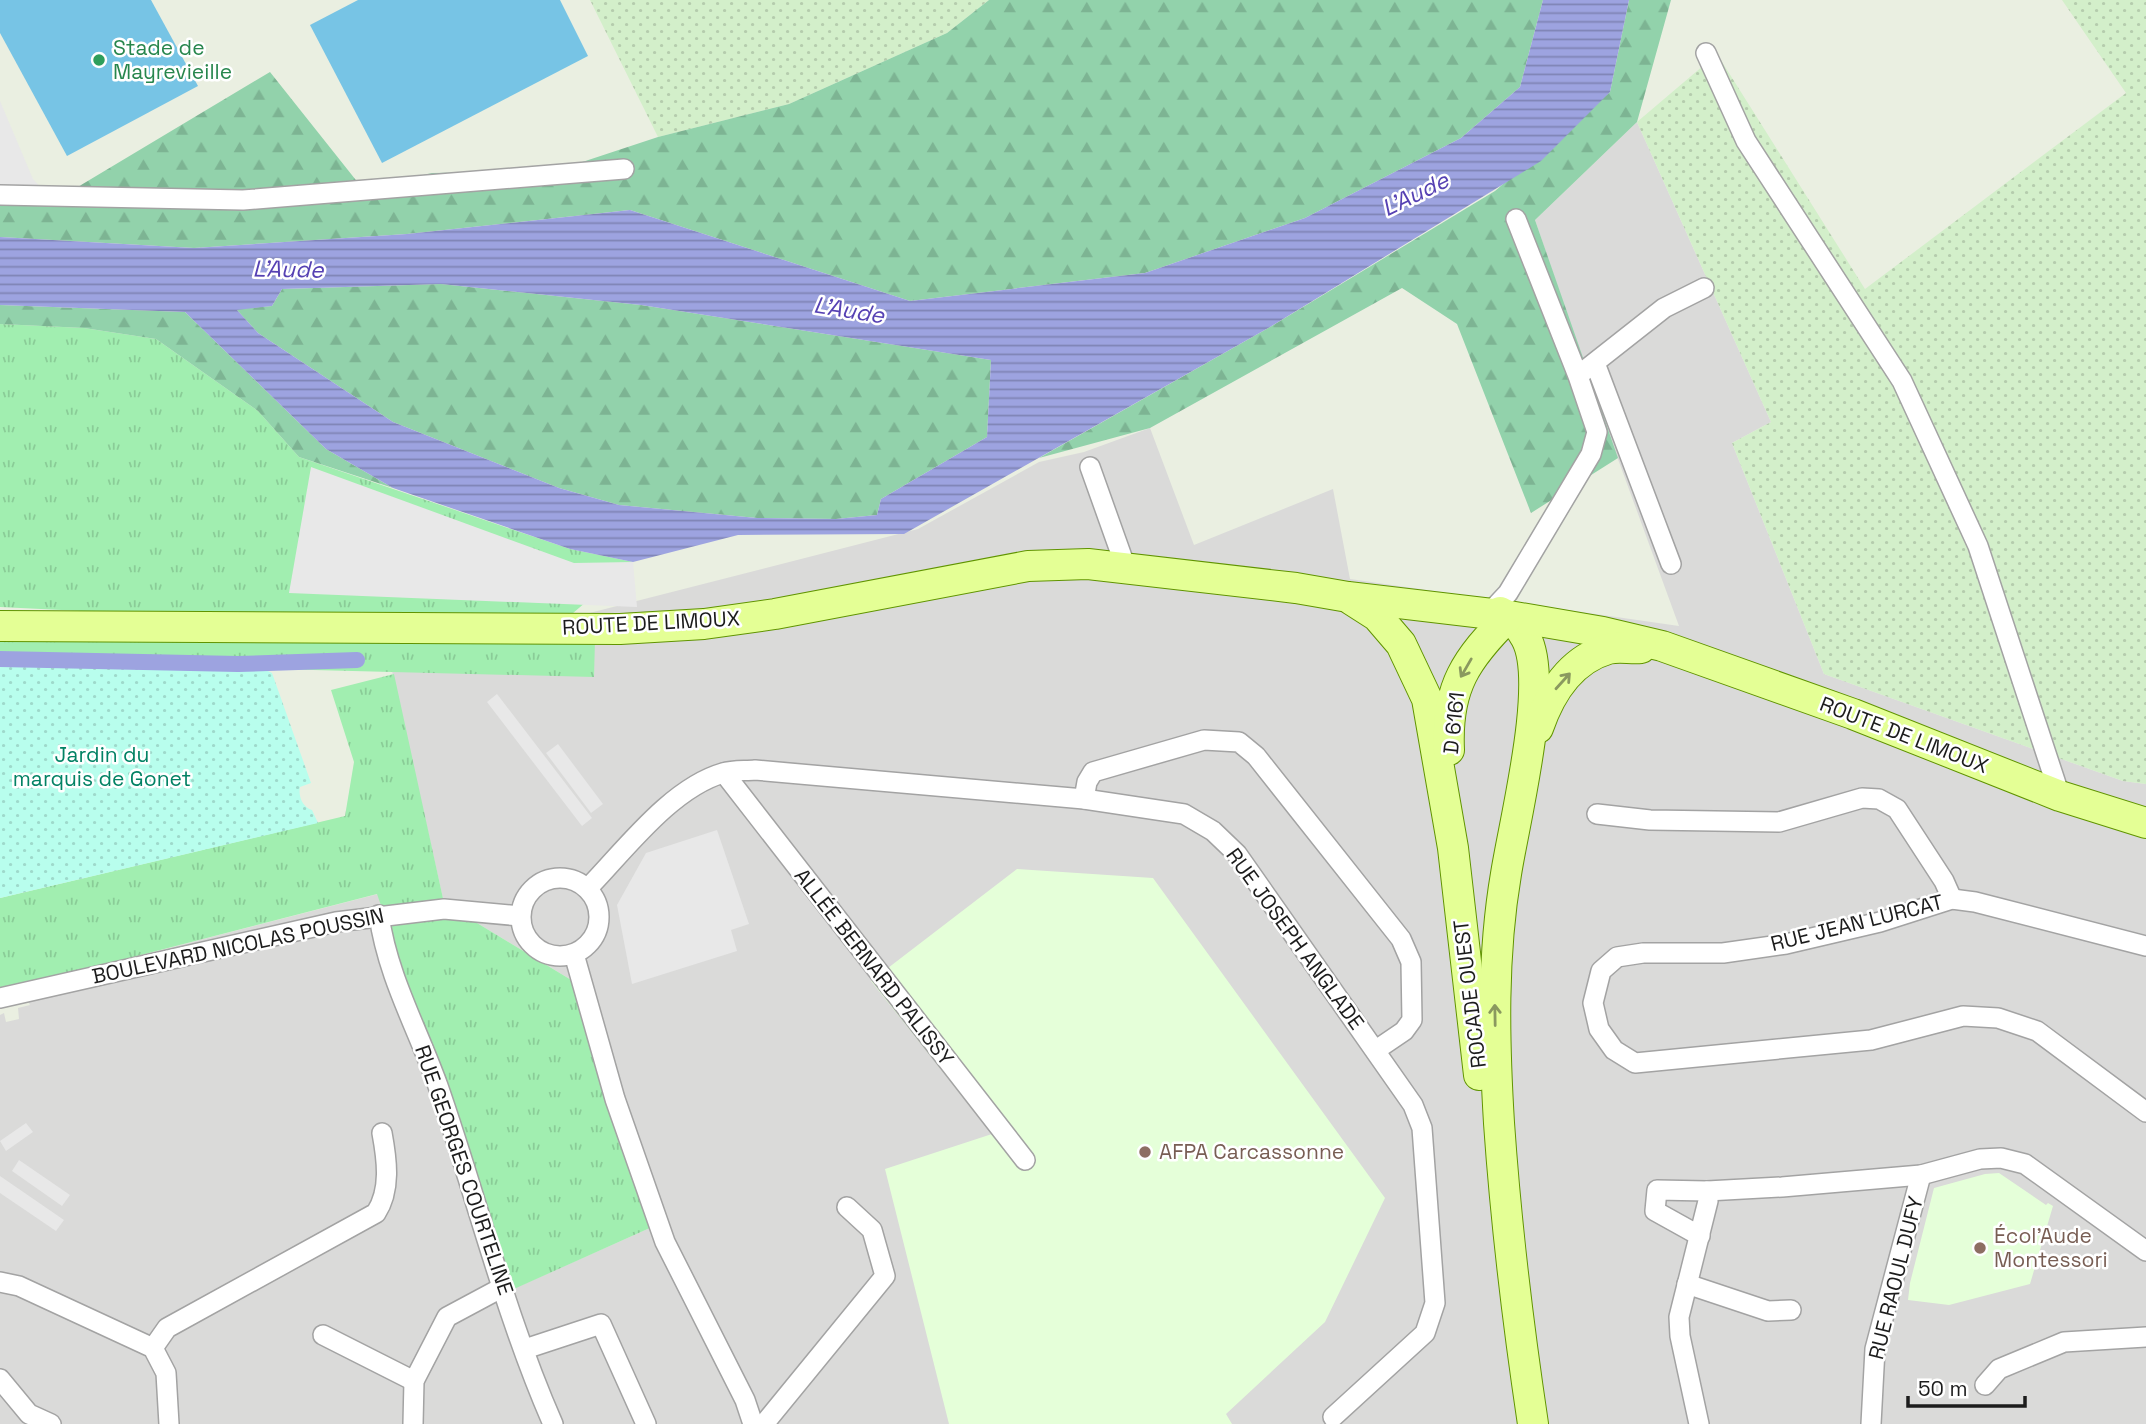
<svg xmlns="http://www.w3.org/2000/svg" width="2146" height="1424" font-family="'Space Grotesk',sans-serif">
  <defs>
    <pattern id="farmland-dots" width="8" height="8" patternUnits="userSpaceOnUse" patternTransform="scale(1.75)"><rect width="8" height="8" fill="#d3efca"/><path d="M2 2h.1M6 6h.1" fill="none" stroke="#b5ccad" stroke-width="1.8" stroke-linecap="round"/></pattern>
    <pattern id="grass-tufts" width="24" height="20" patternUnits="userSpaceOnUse" patternTransform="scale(1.75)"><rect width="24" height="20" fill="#a1eeb0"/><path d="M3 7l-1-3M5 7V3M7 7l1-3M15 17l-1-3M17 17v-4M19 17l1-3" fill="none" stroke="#8acc97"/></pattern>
    <pattern id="forest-firs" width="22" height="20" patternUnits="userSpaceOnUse" patternTransform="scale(1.75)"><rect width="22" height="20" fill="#92d2ab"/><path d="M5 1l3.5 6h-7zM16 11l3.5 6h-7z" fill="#7db493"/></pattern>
    <pattern id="park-dots" width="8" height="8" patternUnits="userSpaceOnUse" patternTransform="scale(1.75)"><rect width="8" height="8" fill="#b8feed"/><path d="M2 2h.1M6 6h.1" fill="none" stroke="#9ed9cb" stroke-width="1.8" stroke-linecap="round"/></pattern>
    <pattern id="water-rules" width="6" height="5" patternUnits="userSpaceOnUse" patternTransform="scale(1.75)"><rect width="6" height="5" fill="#9da3e0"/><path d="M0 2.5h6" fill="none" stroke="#7f84b5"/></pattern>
  </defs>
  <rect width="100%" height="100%" fill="#eaefe1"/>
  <polygon fill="#dadad9" points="1637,122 1771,422 1732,443 1824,674 2123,781 2146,784 2146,1424 0,1424 0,1015 4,1013 6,1022 19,1019 18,1008 30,1005 21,986 378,894 513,1289 652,1227 596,995 444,903 381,622 566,619 918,529 1039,462 1084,452 1150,428 1194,545 1333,489 1350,579 1679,626 1596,399 1535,220"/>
  <g fill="#e5ffd9">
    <polygon points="1017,869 1153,878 1385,1198 1325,1322 1226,1414 1232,1424 949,1424 885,1169 992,1134 871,981"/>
    <polygon points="1999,1173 2046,1205 2048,1203 2053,1206 2030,1284 1949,1305 1908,1300 1910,1283 1934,1188 1985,1174"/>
  </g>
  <g fill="url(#farmland-dots)">
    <polygon points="590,0 989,0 947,33 789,104 658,137"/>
    <polygon points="2062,0 2146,0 2146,784 2123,781 1824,674 1732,443 1771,422 1637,122 1717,54 1865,289 2126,93"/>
  </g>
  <g fill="url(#grass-tufts)">
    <polygon points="0,324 84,328 156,339 258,411 299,457 570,549 633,562 566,619 164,615 0,607"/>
    <polygon points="0,637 595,640 594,677 0,662"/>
    <polygon points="394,674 444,903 596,995 652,1227 514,1289 377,894 21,986 0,988 0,898 345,816 354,762 331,690"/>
  </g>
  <g fill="url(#forest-firs)">
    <polygon points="989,0 1543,0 1520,87 1461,138 1305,218 1145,273 910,301 630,210 407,234 194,248 0,237 0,199 56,200 270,72 363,189 432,173 555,171 658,137 789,104 947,33"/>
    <polygon points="1629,0 1671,0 1637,122 1535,220 1618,458 1531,513 1457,324 1402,288 1150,428 1039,458 1270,327 1495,191 1610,92"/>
    <polygon points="441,284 641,305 991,360 987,437 881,499 877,515 836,519 757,518 619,505 559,488 393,422 258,333 236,309 272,306 282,289"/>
    <polygon points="0,305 185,312 326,449 393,488 299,457 258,411 156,339 84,328 0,324"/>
  </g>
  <path fill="url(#park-dots)" d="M0,662L262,668L272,673L311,783L300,787C298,797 303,807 312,810L318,823L0,898Z"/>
  <g fill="#77c4e5">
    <polygon points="0,0 151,0 198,86 67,156 0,33"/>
    <polygon points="358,0 560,0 588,56 382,163 310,25"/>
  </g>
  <g fill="#e8e8e8">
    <polygon points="0,101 33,179 43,190 0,190"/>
    <polygon points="311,467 574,563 633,562 637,607 289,593"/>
    <polygon points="497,694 592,818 582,826 487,702"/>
    <polygon points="558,744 603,804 591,813 546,753"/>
    <polygon points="717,830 749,924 731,930 737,951 632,984 617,905 646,853"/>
    <polygon points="26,1123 33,1132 6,1151 0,1141"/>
    <polygon points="19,1160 70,1195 62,1206 12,1171"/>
    <polygon points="0,1176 64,1220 56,1231 0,1193"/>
  </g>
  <path fill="url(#water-rules)" fill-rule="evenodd" d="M1543,0H1629L1610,92L1541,161L1270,327L904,534L738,535L633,562L570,549L393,488L326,449L185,312L0,305V237L194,248L407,234L630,210L910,301L1145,273L1305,218L1461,138L1520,87ZM441,284L641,305L991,360L987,437L881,499L877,515L836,519L757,518L619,505L559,488L393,422L258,333L237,310L272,306L282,289Z"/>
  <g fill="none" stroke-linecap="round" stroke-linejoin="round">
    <polyline stroke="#9da3e0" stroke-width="16" points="0,659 238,664 357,660"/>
    <g stroke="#a3a3a3" stroke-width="22">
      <g id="street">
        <polyline points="1706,53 1746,141 1902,381 1978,546 2060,796"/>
        <polyline points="0,195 243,200 624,169"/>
        <polyline points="1595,363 1671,564"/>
        <polyline points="1584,371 1664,308 1704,288"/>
        <polyline points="1090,467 1126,568"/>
        <polyline points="1493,609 1508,593 1591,454 1597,432 1578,376 1516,219"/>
        <polyline points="724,773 1025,1160"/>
        <polyline points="1084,799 1087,782 1093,772 1204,740 1239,742 1256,756 1401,939 1411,962 1412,1020 1404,1031 1376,1050"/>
        <polyline points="1597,814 1650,820 1779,822 1862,798 1879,799 1897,809 1944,881 1952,899"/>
        <circle cx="560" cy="917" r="39"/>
        <path d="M588,888C625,850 671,788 723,773C733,770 745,771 755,770L1084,799L1184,814L1213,831L1237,854L1413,1105L1422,1128L1435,1303L1425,1333L1333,1417"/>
        <path d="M379,915C387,975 418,1030 438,1086C477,1198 505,1315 553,1424"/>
        <polyline points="2146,946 1975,902 1952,899 1880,922 1786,944 1723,953 1643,953 1617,957 1601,971 1593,1003 1599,1029 1614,1050 1635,1063 1871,1040 1963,1016 1998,1018 2037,1031 2146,1112"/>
        <polyline points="574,954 615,1099 665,1242 745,1400 753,1424"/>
        <polyline points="0,998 336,922 444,909 520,916"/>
        <polyline points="1700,1236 1655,1211 1657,1190 1707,1191 1782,1187 1921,1175 1980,1159 2001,1158 2025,1164 2146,1251"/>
        <polyline points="0,1282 19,1286 153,1348 166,1373 169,1424"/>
        <polyline points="1687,1284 1768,1311 1791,1310"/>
        <polyline points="323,1335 414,1381"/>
        <path d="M153,1348L167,1328L376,1213C391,1190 387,1160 382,1133"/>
        <polyline points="525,1349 601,1324 646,1424"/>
        <polyline points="0,1379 29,1414 51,1424"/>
        <polyline points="1985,1385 1999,1369 2064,1342 2146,1337"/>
        <polyline points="413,1424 414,1381 447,1317 503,1287"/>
        <polyline points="764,1424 885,1276 872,1230 847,1207"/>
        <polyline points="1699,1424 1680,1336 1679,1317 1708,1201 1707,1191"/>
        <polyline points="1871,1424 1875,1349 1921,1175"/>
      </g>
    </g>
    <g stroke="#609400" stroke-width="32">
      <g id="primary">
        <polyline points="1352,600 1377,616 1401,644 1427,699 1453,848 1479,1075"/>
        <path d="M1500,612C1511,617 1520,627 1526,638C1550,683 1514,822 1506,874C1492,956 1494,1040 1499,1123C1506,1224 1518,1324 1533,1424"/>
        <polyline points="0,626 620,629 704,624 775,614 1028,566 1088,564 1296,588 1348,597 1509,616 1603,632 1662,646 1853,714 2060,796 2146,823"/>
        <path d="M1538,728C1550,693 1570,660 1608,649C1618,646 1630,649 1641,648"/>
        <path d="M1449,750C1446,687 1466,659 1509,616"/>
      </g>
    </g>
    <use href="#street" stroke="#fff" stroke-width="19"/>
    <use href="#primary" stroke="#e4ff95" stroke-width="30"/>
  </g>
  <defs><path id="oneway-shaft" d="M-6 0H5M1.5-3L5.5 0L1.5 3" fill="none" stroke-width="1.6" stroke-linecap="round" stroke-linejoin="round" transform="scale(1.75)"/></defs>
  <g stroke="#8a995f">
    <use href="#oneway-shaft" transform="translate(1466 668) rotate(120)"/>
    <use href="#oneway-shaft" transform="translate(1563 681) rotate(-48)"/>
    <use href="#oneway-shaft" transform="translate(1495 1015) rotate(-91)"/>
  </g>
  <circle fill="#2e9e5b" stroke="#fff" stroke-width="2.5" cx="99" cy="60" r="7"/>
  <g fill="#8d6e63" stroke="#fff" stroke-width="2.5">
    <circle cx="1145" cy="1152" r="7"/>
    <circle cx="1980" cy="1248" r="7"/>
  </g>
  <g text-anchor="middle" stroke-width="5" stroke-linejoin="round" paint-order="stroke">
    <g font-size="21" fill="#27864d" stroke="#fff" text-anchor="start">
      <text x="113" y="55">Stade de<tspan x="113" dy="24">Mayrevieille</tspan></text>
    </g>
    <g font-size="21" fill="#1c1c1c" stroke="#fff">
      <text transform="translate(651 623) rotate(-3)" y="7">ROUTE DE LIMOUX</text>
      <text transform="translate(1454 723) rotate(-84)" y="7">D 6161</text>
      <text transform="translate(1904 735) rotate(21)" y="7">ROUTE DE LIMOUX</text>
      <text transform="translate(1857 923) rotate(-14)" y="7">RUE JEAN LURCAT</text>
      <text transform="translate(1295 939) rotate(54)" y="7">RUE JOSEPH ANGLADE</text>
      <text transform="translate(238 946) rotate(-12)" y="7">BOULEVARD NICOLAS POUSSIN</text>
      <text transform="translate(874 967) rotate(52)" y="7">ALLÉE BERNARD PALISSY</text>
      <text transform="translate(1470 994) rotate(-97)" y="7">ROCADE OUEST</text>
      <text transform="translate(464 1170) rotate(71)" y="7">RUE GEORGES COURTELINE</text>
      <text transform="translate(1896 1278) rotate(-76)" y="7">RUE RAOUL DUFY</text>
    </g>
    <g font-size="21" fill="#028264" stroke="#fff">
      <text x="102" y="762">Jardin du<tspan x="102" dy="24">marquis de Gonet</tspan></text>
    </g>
    <g font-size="21" fill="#785e54" stroke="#fff" text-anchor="start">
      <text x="1159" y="1159">AFPA Carcassonne</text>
      <text x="1994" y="1243">Écol'Aude<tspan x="1994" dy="24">Montessori</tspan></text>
    </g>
    <g font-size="23" font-style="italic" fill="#5641b3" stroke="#fff">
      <text transform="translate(1415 194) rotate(-26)" y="8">L'Aude</text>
      <text transform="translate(288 269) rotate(1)" y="8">L'Aude</text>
      <text transform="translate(849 310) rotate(9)" y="8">L'Aude</text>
    </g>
  </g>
  <path d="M1908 1396v10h117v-10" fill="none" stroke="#1c1c1c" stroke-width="3.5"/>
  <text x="1918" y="1396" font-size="21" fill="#1c1c1c" stroke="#ffffff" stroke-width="5" paint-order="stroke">50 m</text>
</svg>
